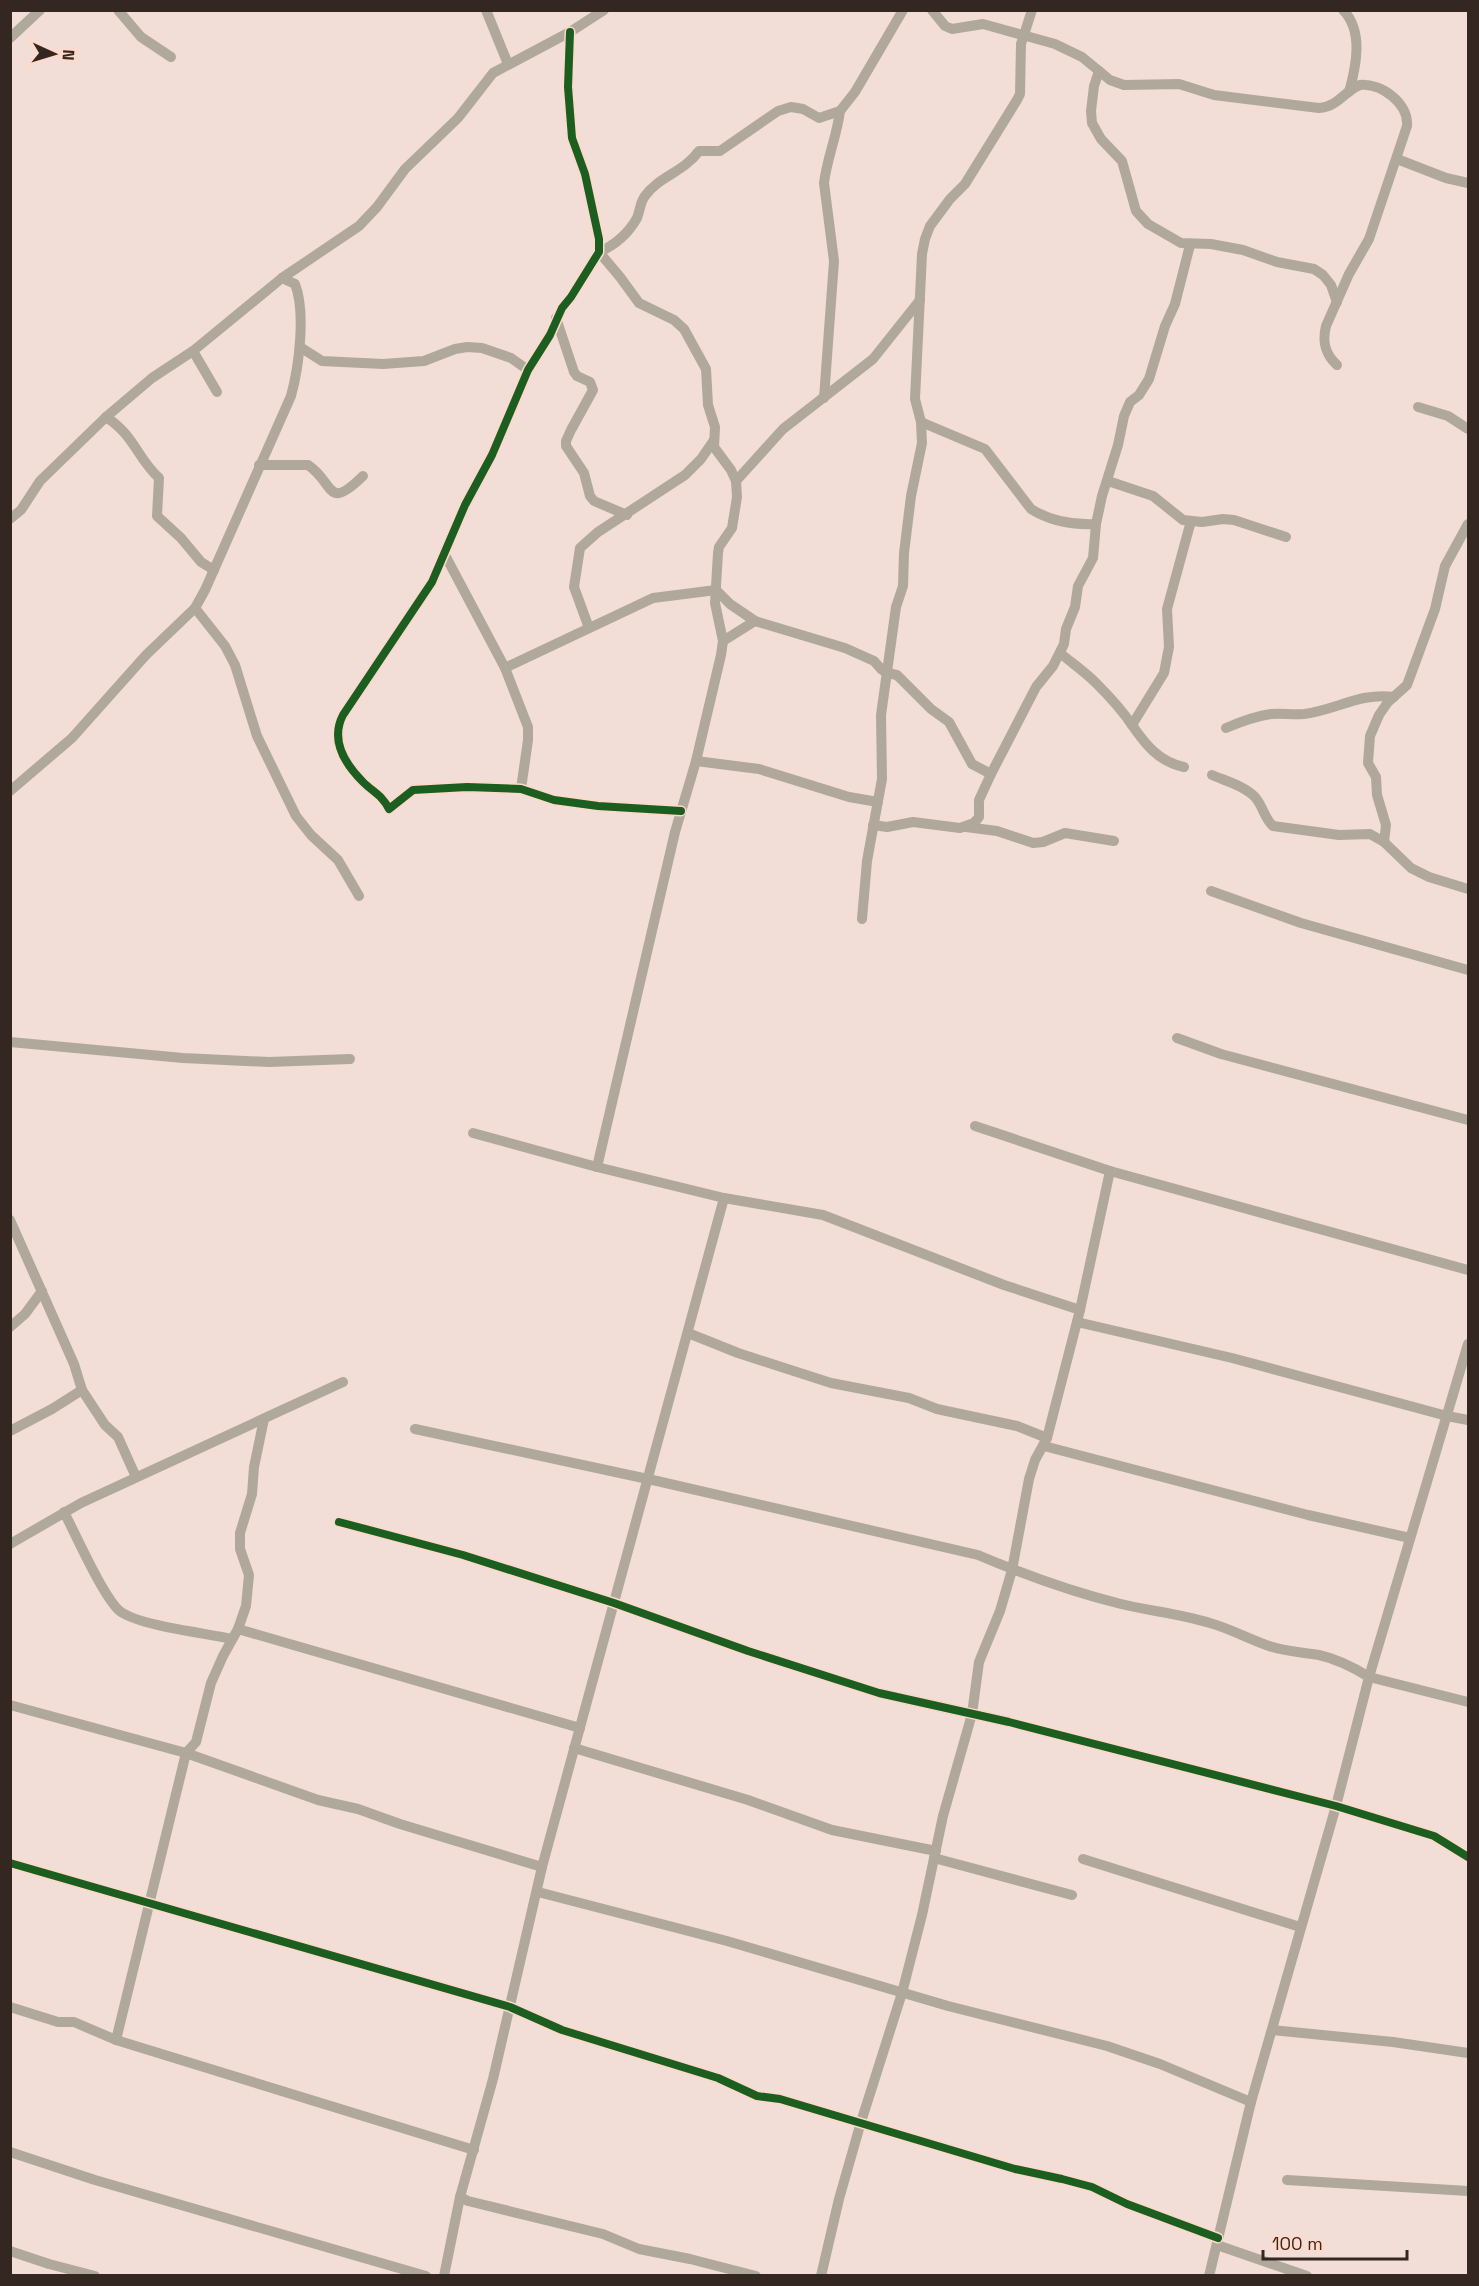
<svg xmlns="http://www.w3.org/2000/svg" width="1479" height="2286" font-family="'Space Grotesk',sans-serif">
  <rect width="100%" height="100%" fill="#f2ded6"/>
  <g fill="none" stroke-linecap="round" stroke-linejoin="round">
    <g stroke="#b1a89c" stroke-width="10">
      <polyline points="118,10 141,37 171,57"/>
      <polyline points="486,10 508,64"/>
      <path d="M932,10L945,26L952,29L983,24L1055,44L1082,57L1110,80L1124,85L1179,84L1214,95L1319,108C1338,107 1344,91 1360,85C1381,83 1409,103 1407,126L1369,239L1349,274L1326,326C1322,342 1325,354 1337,365"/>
      <path d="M1343,10C1364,31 1356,67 1349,92"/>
      <path d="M570,32L568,87L572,138L585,174L599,239V252L571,297L562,308L550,335L528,370L492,455L465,505L432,582L343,715C330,740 345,764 363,782C373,792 383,796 389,809L413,790L467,787L521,789L554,800L598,806L681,811"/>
      <polyline points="10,38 40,10"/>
      <polyline points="1099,71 1094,86 1091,111 1092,123 1101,139 1122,161 1136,211 1148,224 1181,243 1211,244 1243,250 1277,262 1314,269 1323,275 1331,285 1337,302"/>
      <polyline points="1397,159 1446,178 1468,183"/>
      <path d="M599,252C615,245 628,234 637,218C640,211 640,202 645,196C658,177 684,172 699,151H720L778,111L791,107L803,109L819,118L840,111L855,92L903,10"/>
      <polyline points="556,318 574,372 577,376 590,382 593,390 571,430 566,441 566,446 584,473 590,496 594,501 627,515"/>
      <polyline points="300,347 322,361 383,364 424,361 455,349 467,347 482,348 511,358 528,370"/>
      <polyline points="193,351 217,392"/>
      <path d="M824,398L834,261L824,183C827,158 837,136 840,111"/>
      <polyline points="1418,407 1448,416 1468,429"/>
      <path d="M106,417C135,436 137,458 159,478L157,516L181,538L201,562L214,570"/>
      <path d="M921,422L985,449L1031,509C1050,521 1074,525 1096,524"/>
      <path d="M259,465H308C335,483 326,512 363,476"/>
      <polyline points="736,481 783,429 873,359 920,300"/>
      <polyline points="1108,481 1153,496 1183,520 1202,522 1223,519 1234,520 1286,537"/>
      <polyline points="10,519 21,510 40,481 106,417 152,378 193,351 282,278 359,226 377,207 405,169 458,118 493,73 570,32 604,10"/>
      <polyline points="445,555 505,668 528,727 528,740 521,789"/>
      <polyline points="195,608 225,646 235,665 257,736 296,816 311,835 338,860 359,896"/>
      <polyline points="589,628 574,587 580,548 598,532 685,475 701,459 714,440"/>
      <polyline points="723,641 755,621"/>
      <path d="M1060,653C1072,663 1085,672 1096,683C1108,695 1122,710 1132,725C1145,744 1159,762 1184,767"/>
      <polyline points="505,668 653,598 716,590 730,604 755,621 845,648 874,661 881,669 887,673 897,675 931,709 949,722 972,764 991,774"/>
      <polyline points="1132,725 1164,673 1169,647 1167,609 1191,521"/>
      <path d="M1226,728C1240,722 1256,716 1271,714C1282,713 1293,715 1304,714C1337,710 1360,692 1394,697"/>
      <polyline points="696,761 759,769 849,797 878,802"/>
      <path d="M1212,775C1226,781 1244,786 1255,797C1263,806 1264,818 1273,826L1339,835L1370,834L1384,842L1411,868L1429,877L1468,889"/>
      <path d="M10,791L72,738L146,655L195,608L205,590L291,396C299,367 306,312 295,284L282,278"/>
      <polyline points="873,825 887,827 913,822 960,828 974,823 979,817 979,800 991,774 1036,687 1053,666 1064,644 1066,629 1075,607 1078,586 1093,558 1096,524 1102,496 1118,445 1124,416 1130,402 1139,395 1149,379 1165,326 1175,304 1190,245"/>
      <polyline points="966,827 997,831 1033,843 1043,842 1065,833 1114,841"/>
      <polyline points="1384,842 1386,825 1377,795 1376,777 1368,763 1370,736 1379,715 1388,702 1407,685 1435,609 1445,566 1468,524"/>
      <polyline points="1211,891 1301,923 1468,970"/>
      <polyline points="862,919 867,861 882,779 881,715 896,607 903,586 904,553 911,496 922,443 921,422 915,399 922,254 925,239 930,226 950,199 965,184 1017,100 1020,94 1021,44 1032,10"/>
      <polyline points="1177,1038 1221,1054 1468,1120"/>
      <polyline points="10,1042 183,1058 269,1062 350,1059"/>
      <polyline points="975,1126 1110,1171 1468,1270"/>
      <polyline points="473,1133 597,1167 724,1198 823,1215 1004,1285 1080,1310"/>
      <polyline points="597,1167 675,832 696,761 721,655 723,641 715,603 718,553 719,547 732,528 737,497 736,481 731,470 714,447 715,427 708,405 706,369 684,329 674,320 639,303 620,277 599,252"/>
      <polyline points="10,1220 74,1364 82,1390 105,1425 118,1437 136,1477"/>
      <polyline points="1077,1322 1232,1358 1447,1416 1468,1420"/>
      <polyline points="10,1327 25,1314 42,1291"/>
      <polyline points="688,1333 738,1353 831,1383 909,1398 937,1409 1017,1426 1047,1438"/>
      <path d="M415,1429L657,1481L978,1555C1025,1575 1072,1592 1121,1604C1150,1611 1181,1614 1210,1623C1231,1629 1249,1639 1269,1646C1286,1652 1302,1652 1319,1655C1337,1659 1353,1667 1369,1677L1468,1702"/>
      <polyline points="10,1431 52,1409 82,1390"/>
      <polyline points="1044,1446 1308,1515 1410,1538"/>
      <path d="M64,1512C75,1533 105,1601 121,1612C142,1626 205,1633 232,1639"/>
      <polyline points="339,1522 463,1555 614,1603 748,1651 879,1693 1009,1722 1336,1806 1434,1836 1468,1857"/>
      <polyline points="10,1544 81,1503 343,1382"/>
      <polyline points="238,1629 580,1728"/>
      <polyline points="10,1705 186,1753 318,1800 358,1809 400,1824 542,1867"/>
      <polyline points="574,1748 748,1800 832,1830 936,1851"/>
      <polyline points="934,1858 1072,1895"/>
      <polyline points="1083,1859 1300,1927"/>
      <polyline points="10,1863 510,2007 562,2030 718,2078 757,2096 780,2099 1015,2169 1062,2179 1092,2187 1127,2204 1218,2238"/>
      <polyline points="538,1892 727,1941 948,2006 1107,2046 1160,2064 1251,2102"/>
      <polyline points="10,2007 58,2022 74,2022 116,2040 474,2150"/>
      <polyline points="1272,2030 1393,2042 1468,2053"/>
      <polyline points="116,2040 186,1753 196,1742 211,1683 223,1656 238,1629 246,1606 249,1575 240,1549 240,1533 252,1494 254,1467 264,1419"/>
      <polyline points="10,2152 95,2180 426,2276"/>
      <polyline points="1287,2180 1468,2191"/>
      <polyline points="460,2197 468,2201 603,2234 639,2249 690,2259 756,2276"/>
      <polyline points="1217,2245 1307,2276"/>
      <polyline points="10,2251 49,2264 95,2276"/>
      <polyline points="444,2276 460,2197 493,2079 542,1867 724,1198"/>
      <polyline points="821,2276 839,2199 861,2122 902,1993 922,1915 943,1816 972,1714 979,1662 1000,1611 1012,1570 1029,1479 1035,1460 1047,1438 1080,1310 1110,1171"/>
      <polyline points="1209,2276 1251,2102 1336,1806 1369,1677 1468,1344"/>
    </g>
    <g stroke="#ffd9c9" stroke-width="11">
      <g id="cycleway">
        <path d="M570,32L568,87L572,138L585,174L599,239V252L571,297L562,308L550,335L528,370L492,455L465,505L432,582L343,715C330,740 345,764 363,782C373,792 383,796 389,809L413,790L467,787L521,789L554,800L598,806L681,811"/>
        <polyline points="339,1522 463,1555 614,1603 748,1651 879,1693 1009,1722 1336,1806 1434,1836 1468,1857"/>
        <polyline points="10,1863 510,2007 562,2030 718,2078 757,2096 780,2099 1015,2169 1062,2179 1092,2187 1127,2204 1218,2238"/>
      </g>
    </g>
    <use href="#cycleway" stroke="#1b5e20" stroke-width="8"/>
  </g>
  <rect width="1479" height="2286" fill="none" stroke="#342620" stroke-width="24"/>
  <g transform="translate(54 54) rotate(94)" stroke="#ffd9c9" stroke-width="4.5" paint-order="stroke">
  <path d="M0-4.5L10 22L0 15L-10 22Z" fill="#342620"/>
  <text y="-9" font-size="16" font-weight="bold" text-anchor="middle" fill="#342620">N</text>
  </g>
  <path d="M1263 2250v9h144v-9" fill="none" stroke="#342620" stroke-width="3"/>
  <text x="1272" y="2250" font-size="18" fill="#342620" stroke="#ffd9c9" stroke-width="4.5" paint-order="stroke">100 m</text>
</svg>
